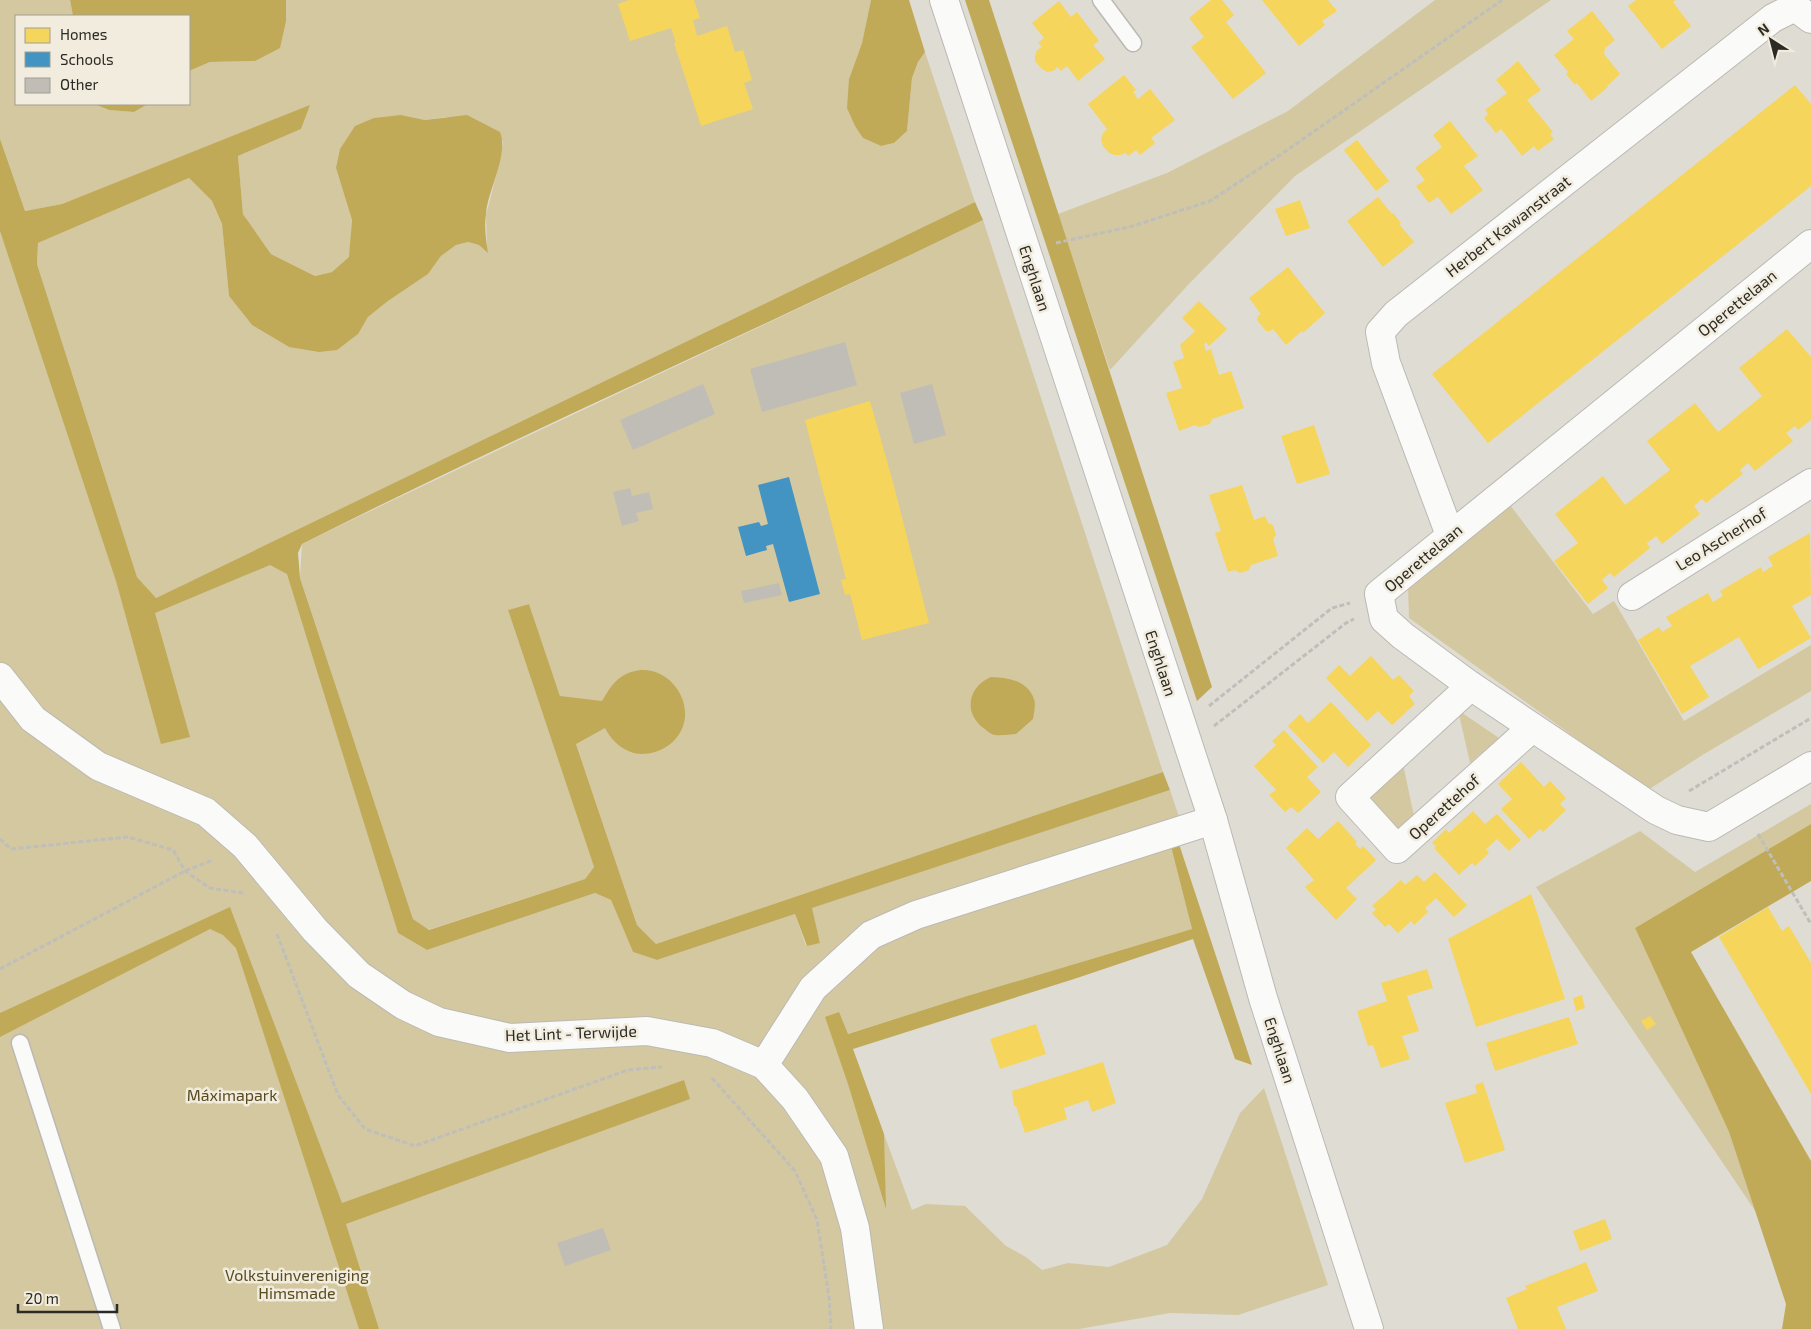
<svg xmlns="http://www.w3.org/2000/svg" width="1811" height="1329" font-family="'Exo 2',sans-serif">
  <rect width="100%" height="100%" fill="#dfdcd4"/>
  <g fill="#d4c8a0">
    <polygon points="0,0 70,0 73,16 16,16 16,104 94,104 109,110 134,112 148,104 189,104 189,71 210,62 255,61 286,21 286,0 871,0 862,43 849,79 863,138 881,146 894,143 907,131 912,78 918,62 925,52 975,202 156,598 137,577 37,264 38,243 189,178 212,201 222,224 229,296 252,325 289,347 357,334 368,317 388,301 428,274 441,256 456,245 468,242 487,247 486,215 501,157 503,141 446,117 425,120 401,115 336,168 352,220 350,257 332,272 315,276 271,254 243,214 238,156 301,129 174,160 62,204 25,211 17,188 12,227 144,610 269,556 288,574 398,933 427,950 595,893 611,900 633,952 657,960 795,914 806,946 820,942 811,908 1170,790 1180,820 1172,847 1192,929 967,996 847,1034 912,1210 926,1204 965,1206 1006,1246 1026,1257 1042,1270 1068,1263 1109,1267 1167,1245 1202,1199 1240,1113 1264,1088 1328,1285 1238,1315 1170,1313 1079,1329 0,1329"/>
    <polygon points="1435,0 1551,0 1295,176 1186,287 1110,370 1058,214 1167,173 1288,111"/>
    <path d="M983,220L1163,772L656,944L637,925L529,604L508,610L594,867L585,879L428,930L413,919L300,578L302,544C528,434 757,330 983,220Z"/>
    <polygon points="1510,505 1593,614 1614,601 1684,721 1811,645 1811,691 1704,754 1648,790 1409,618 1408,584"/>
    <polygon points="1458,710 1499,738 1470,763"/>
    <polygon points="1403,764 1414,816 1400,831 1367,798"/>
    <polygon points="1811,804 1811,824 1635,928 1729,1132 1756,1212 1536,887 1640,831 1695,872"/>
  </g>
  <g fill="#c0aa57">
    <polygon points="70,0 286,0 286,21 280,48 255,61 210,62 189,71 189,16 73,16"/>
    <polygon points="871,0 909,0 925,52 918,62 912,78 907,131 894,143 881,146 863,138 855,126 847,108 849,79 862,43"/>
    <polygon points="965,0 989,0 1212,687 1197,701"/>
    <polygon points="94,104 148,104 134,112 109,110"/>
    <path d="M310,105L301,129L238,156L243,214L271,254L315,276L332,272L349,257L352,220L336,168L340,149L355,126L374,118L401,115L425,120L467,115L500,132C509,155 488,189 486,214C484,226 486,241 488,253L479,245L468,242L456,245L441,256L428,274L388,301L368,317L358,334L337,350L319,352L289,347L252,325L229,296L222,224L212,201L189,178L38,243L37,264L137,577L156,598L975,202L983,220C757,330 526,431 302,544L298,553L300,578L413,919L429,930L585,879L594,867L508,610L529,604L560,696L602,701C607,693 612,683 621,677C665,649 710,713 669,745C661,751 651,754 641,754C625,753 612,742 605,728L576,744L637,925L656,944L1163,772L1170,790L812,908L820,943L807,946L795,914L657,960L633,952L611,900L595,893L427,950L398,933L287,574L270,565L155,613L190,737L161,744L116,581L0,231V139L25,211L62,204Z"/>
    <path d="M991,677C1009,678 1027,680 1034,699C1036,704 1034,713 1033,719L1016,734C1009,734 998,737 992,734C989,733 985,729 982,727C963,711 969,686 991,677Z"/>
    <polygon points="1811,824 1811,881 1691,952 1811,1161 1811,1329 1782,1329 1786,1304 1729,1132 1635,928"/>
    <polygon points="1179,844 1252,1065 1235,1059 1193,939 1074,979 853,1049 884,1134 886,1209 848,1084 825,1017 839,1012 848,1034 967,996 1192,929 1171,846"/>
    <polygon points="230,907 342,1203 684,1080 690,1099 346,1224 379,1329 359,1329 236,948 223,935 210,929 0,1037 0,1013"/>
  </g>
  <g fill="#f6d55c">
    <polygon points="629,0 694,0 700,18 693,20 697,36 727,26 735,52 743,50 752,80 744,83 753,109 701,126 674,43 676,43 671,28 630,41 618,4"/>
    <polygon points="1211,0 1222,0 1234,15 1226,22 1266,73 1233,99 1191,47 1204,37 1189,18"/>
    <polygon points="1262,0 1328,0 1337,11 1322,21 1325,25 1299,46"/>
    <polygon points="1636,0 1676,0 1673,2 1691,26 1662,49 1628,6"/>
    <polygon points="1059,1 1071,17 1077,12 1099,41 1093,45 1105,59 1078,81 1067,66 1061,71 1058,67 1053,71 1047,72 1042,69 1035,61 1035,56 1037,50 1042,47 1038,43 1044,38 1032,23"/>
    <polygon points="1592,11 1615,40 1605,48 1604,54 1620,74 1607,86 1608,87 1591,101 1577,83 1575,85 1566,74 1568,72 1554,55 1574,39 1567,31"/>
    <polygon points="1518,61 1541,90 1527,100 1553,132 1550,134 1554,139 1538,151 1534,146 1522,156 1501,129 1496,133 1484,118 1488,114 1485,110 1507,93 1496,80"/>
    <polygon points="1124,75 1136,90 1133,92 1138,99 1150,89 1175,120 1151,138 1155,143 1140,155 1136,150 1128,156 1126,153 1120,155 1114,155 1108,152 1103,146 1101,139 1103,133 1107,129 1088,104"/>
    <polygon points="1795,85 1811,104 1811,186 1488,443 1432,374"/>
    <polygon points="1450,121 1478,156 1464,166 1483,190 1451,214 1438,197 1429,203 1416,186 1425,180 1415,168 1442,147 1433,135"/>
    <polygon points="1357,140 1389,181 1376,191 1344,150"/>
    <polygon points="1378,197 1392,214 1393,213 1401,223 1399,224 1414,242 1383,267 1347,221"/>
    <polygon points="1300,200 1310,228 1286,236 1275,209"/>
    <polygon points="1288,267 1325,313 1303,333 1302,331 1286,345 1273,329 1270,331 1266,331 1257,320 1258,316 1261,314 1249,298"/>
    <polygon points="1199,301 1227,329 1209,346 1206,342 1204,345 1206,351 1211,349 1219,375 1231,371 1244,408 1212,419 1210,424 1199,427 1195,425 1179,431 1166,393 1182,388 1173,362 1184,358 1180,345 1195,331 1182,318"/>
    <polygon points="1787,329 1811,357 1811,420 1798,430 1795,426 1786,433 1793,441 1755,471 1748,463 1740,470 1743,474 1706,503 1702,499 1694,506 1700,514 1662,544 1656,536 1647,543 1650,548 1614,577 1610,573 1602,580 1608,588 1588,604 1554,561 1578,543 1555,514 1603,476 1625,505 1670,470 1647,441 1695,403 1718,432 1762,396 1739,368"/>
    <polygon points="870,401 894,486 929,623 862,640 850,594 845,595 841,580 846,579 805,420"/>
    <polygon points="1314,425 1330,474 1297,484 1281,436"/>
    <polygon points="1242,485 1254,520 1265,516 1268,523 1273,525 1276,535 1273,539 1278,556 1251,565 1249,570 1240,573 1235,570 1228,572 1215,533 1221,531 1209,495"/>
    <polygon points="1810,533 1811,595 1792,606 1811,638 1758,669 1739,637 1690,666 1709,697 1682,714 1638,640 1659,627 1662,632 1672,626 1666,617 1708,593 1713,602 1723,596 1720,591 1761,567 1763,572 1773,566 1768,557"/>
    <polygon points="1371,656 1393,680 1399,675 1414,691 1409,696 1415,704 1392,725 1378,711 1367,721 1326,678 1339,665 1350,676"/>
    <polygon points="1331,702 1371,745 1348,767 1334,752 1323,763 1288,726 1300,714 1308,723"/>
    <polygon points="1284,730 1318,767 1307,777 1321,792 1298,813 1291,807 1285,812 1269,795 1276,790 1254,766 1276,745 1272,741"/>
    <polygon points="1521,762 1544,787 1550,781 1566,798 1560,804 1566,810 1564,812 1543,832 1540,829 1529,839 1501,809 1512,799 1498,784"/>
    <polygon points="1473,811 1485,824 1497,814 1521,840 1509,851 1497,839 1486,849 1489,853 1475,866 1472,863 1459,875 1434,848 1436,846 1432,843 1446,829 1449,833"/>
    <polygon points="1338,821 1357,842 1355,844 1360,849 1363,846 1376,860 1346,888 1357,899 1336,920 1305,887 1314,880 1286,848 1307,828 1318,839"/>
    <polygon points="1435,872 1467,905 1454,917 1436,898 1425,908 1428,912 1414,925 1411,921 1398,933 1389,924 1385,927 1372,913 1376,909 1372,906 1401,880 1405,885 1417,875 1424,882"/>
    <polygon points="1531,894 1565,999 1476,1027 1448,939"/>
    <polygon points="1768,907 1782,931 1789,926 1811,963 1811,1094 1719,937"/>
    <polygon points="1427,969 1433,988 1407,996 1419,1031 1402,1036 1410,1059 1381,1068 1373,1045 1368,1046 1357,1011 1387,1001 1381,983"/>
    <polygon points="1582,995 1585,1008 1576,1011 1573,998"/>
    <polygon points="1650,1016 1656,1024 1647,1030 1641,1021"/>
    <polygon points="1569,1017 1578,1044 1495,1071 1486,1043"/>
    <polygon points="1036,1024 1046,1054 1000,1069 990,1039"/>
    <polygon points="1103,1062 1116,1103 1092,1112 1088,1100 1064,1108 1067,1119 1025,1133 1016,1106 1014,1106 1012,1091"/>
    <polygon points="1483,1082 1505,1150 1465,1163 1445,1103 1477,1093 1475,1085"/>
    <polygon points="1605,1219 1612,1239 1580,1251 1573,1231"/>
    <polygon points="1586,1262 1598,1291 1557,1307 1566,1329 1518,1329 1506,1298 1527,1289 1525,1286"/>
  </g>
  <polygon fill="#4393c3" points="789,477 820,594 789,602 773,544 766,546 767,550 746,556 738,527 759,522 761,526 768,524 758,485"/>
  <g fill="#bfbdb6">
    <polygon points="845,342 857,385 762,412 750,369"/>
    <polygon points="703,384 715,414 633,450 620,420"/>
    <polygon points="932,384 946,435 914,444 900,393"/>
    <polygon points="630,488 632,496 649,492 653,509 636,513 639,521 622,526 613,492"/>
    <polygon points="779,583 782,595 744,603 741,591"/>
    <polygon points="603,1228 611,1250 565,1266 557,1243"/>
  </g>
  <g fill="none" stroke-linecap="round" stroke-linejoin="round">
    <g stroke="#bbb9b3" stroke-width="19">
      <g id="lane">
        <polyline points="1101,0 1133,43"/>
        <polyline points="20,1043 112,1329"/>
      </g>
    </g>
    <g stroke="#bbb9b3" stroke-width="30">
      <g id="street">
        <polyline points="944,0 1213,820 1263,998 1369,1329"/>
        <polyline points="1811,244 1379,594 1384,619 1403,636 1471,686 1656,810 1677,820 1709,827 1811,766"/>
        <polyline points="1450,535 1386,363 1380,332 1396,314 1773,18 1795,7 1811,19"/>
        <polyline points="1632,596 1811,483"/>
        <polyline points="0,677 33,719 98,766 206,812 245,846 315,930 359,975 403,1005 439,1022 510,1038 647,1031 712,1043 764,1065 795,1099 834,1156 855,1228 869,1329"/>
        <polyline points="1471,686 1350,797 1397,849 1532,728"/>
        <polyline points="764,1065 813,988 871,935 916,915 1213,820"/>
      </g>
    </g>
    <g stroke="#bebebb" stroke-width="3" stroke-dasharray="5 2.5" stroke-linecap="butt">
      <polyline points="1056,243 1133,226 1210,201 1286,151 1502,0"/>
      <polyline points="1209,706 1332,608 1350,603"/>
      <polyline points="1214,726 1346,623 1354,619"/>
      <polyline points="1689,791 1811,718"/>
      <polyline points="1758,834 1811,924"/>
      <polyline points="0,839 11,849 128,837 173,850 185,871 210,888 243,893"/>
      <polyline points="277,934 338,1095 365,1129 415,1146 628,1070 662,1067"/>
      <polyline points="0,969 185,871 213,860"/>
      <polyline points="712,1078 795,1171 817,1220 829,1297 831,1329"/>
    </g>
    <use href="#lane" stroke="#fafaf9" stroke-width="16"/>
    <use href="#street" stroke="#fafaf9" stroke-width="28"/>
  </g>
  <g text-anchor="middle" stroke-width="5" stroke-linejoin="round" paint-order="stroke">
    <g font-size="16" fill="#2b2a24" stroke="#f1ecdd">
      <text transform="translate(1508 226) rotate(-38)" y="6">Herbert Kawanstraat</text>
      <text transform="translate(1035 278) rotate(72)" y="6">Enghlaan</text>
      <text transform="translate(1737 303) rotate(-39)" y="6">Operettelaan</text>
      <text transform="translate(1721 539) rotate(-32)" y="6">Leo Ascherhof</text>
      <text transform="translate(1423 558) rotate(-40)" y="6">Operettelaan</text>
      <text transform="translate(1161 663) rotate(72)" y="6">Enghlaan</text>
      <text transform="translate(1444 807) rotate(-42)" y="6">Operettehof</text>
      <text transform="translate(571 1033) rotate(-2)" y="6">Het Lint - Terwijde</text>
      <text transform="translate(1280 1050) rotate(72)" y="6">Enghlaan</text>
    </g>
    <g font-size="16" fill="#584b20" stroke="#f1ecdd">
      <text x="232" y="1101">Máximapark</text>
      <text x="297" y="1281">Volkstuinvereniging<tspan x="297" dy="18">Himsmade</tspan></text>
    </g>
  </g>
  <rect x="15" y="15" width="175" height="90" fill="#f1ecdd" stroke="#a29e93"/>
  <rect x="25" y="28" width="25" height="15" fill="#f6d55c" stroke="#a29e93"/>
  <text x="60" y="40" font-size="15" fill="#2b2a24">Homes</text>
  <rect x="25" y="52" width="25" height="15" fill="#4393c3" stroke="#a29e93"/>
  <text x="60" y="65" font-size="15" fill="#2b2a24">Schools</text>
  <rect x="25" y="78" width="25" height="15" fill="#bfbdb6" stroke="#a29e93"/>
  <text x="60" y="90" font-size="15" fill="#2b2a24">Other</text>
  <g transform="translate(1771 40) rotate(324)" stroke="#f1ecdd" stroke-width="4" paint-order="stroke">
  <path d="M0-4L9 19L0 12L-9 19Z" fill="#2b2a24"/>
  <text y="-8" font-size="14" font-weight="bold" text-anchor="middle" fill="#2b2a24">N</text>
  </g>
  <path d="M18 1304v8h99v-8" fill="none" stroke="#2b2a24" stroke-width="2.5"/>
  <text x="25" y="1304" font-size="15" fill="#2b2a24" stroke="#f1ecdd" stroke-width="4" paint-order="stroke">20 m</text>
</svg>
